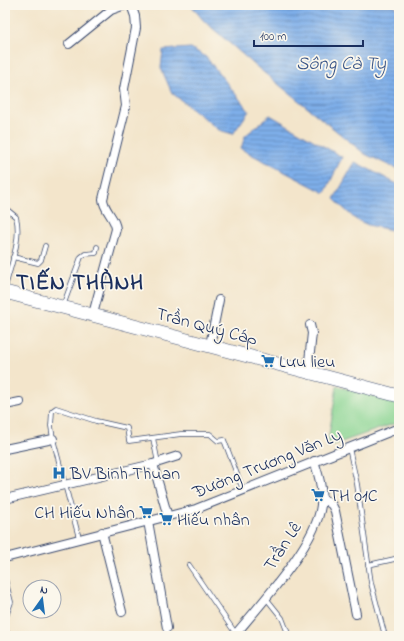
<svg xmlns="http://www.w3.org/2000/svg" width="404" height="641" font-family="'Indie Flower',sans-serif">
  <defs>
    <pattern id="water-rules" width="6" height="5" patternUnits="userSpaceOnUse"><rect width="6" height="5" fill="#7eaee9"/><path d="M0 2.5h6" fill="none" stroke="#668ec0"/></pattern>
  </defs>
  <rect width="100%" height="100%" fill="#fbf7ec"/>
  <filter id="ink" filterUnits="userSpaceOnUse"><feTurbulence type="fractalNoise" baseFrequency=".025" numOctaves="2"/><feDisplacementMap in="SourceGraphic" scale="8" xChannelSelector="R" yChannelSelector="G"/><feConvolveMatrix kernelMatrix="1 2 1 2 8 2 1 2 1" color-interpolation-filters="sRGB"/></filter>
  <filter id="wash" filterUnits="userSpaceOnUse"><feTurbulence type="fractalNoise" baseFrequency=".012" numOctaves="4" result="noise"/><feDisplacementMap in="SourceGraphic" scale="16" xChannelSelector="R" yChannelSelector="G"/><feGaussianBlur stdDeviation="0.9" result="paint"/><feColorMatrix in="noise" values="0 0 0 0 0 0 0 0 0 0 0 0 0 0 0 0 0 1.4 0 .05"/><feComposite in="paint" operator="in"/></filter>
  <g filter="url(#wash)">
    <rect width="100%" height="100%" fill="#f3e5cb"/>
    <polygon fill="#89d492" stroke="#528278" points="337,386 399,403 399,422 327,447"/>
    <g fill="url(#water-rules)" stroke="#4c6ea4">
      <polygon points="191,5 393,5 399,9 399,170 365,154 257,67 203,20"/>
      <polygon points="191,48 206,57 249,111 233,134 219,130 172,93 161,68 163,50"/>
      <polygon points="270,115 342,157 325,193 241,149 245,136"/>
      <polygon points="355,162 399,185 399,227 396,231 368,225 355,219 334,199"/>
    </g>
  </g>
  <g filter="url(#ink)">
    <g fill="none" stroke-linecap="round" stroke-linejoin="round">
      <g stroke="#3b4a6e" stroke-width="5.5">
        <g id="lane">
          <path d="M5,208L16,217C22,239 10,267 5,288"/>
          <polyline points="13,257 38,263 41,260 45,246"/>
          <polyline points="63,306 81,257 85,254 96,253 97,247"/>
          <polyline points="153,438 158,463"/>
          <polyline points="349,448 357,484 371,583 385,636"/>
          <polyline points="79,538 53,439 51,426 52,411 56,408 96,421 127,428 129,441 181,434 210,434 218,441 224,440 243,490"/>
          <polyline points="189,565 236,634"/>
          <polyline points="368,565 399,558"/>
          <polyline points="5,579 11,602 5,619"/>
          <polyline points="266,598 282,618 289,636"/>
          <polyline points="5,629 9,636"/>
        </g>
      </g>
      <g stroke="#3b4a6e" stroke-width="10">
        <g id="street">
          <polyline points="69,44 111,10 125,5"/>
          <path d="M93,314L116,229C115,217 104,211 103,199L126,106L124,89L136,28L135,16L131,5"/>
          <polyline points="210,345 219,300"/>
          <polyline points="308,371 312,333 310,325"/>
          <polyline points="5,405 20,402"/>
          <polyline points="5,449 53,439"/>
          <polyline points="153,464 168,517"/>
          <polyline points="322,498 332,505 335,511 356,614"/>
          <polyline points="5,499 153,464 178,456"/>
          <polyline points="148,521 167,628"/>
          <polyline points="102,532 122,612"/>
          <polyline points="5,558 196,509 399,428"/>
          <path d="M234,636C259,606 317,543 321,505C323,489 319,476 314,461"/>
        </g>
      </g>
      <g stroke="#3b4a6e" stroke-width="14">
        <polyline id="primary" points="5,292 399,396"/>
      </g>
      <use href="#lane" stroke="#fff" stroke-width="4"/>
      <use href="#street" stroke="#fff" stroke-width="8"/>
      <use href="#primary" stroke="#fff" stroke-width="13"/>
    </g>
  </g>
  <defs>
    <g id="supermarket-bare" transform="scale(1.08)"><path d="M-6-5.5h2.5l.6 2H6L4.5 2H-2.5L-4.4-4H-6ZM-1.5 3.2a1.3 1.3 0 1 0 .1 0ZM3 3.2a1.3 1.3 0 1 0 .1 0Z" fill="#1f6fb2" stroke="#fbf7ec" stroke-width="2.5" paint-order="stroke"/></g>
    <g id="hospital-bare" transform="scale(1.08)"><path d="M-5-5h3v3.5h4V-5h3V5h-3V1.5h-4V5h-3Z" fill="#1f6fb2" stroke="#fbf7ec" stroke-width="2.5" paint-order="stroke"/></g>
  </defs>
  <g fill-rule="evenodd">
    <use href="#supermarket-bare" x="268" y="361"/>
    <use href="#hospital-bare" x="59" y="473"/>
    <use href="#supermarket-bare" x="318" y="495"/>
    <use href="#supermarket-bare" x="146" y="512"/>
    <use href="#supermarket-bare" x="166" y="519"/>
  </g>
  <g text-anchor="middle" stroke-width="3.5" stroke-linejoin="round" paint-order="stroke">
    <g font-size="18" fill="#1b2f5e" stroke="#fbf7ec">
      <text transform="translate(207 326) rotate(15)" y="6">Trần Quý Cáp</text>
      <text transform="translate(267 463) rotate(-22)" y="6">Đường Trương Văn Ly</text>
      <text transform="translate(282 546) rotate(-57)" y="6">Trần Lê</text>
    </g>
    <g font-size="18" fill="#1b2f5e" stroke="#fbf7ec" text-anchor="start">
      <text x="279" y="367">Lưu lieu</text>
      <text x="70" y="479">BV Binh Thuan</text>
      <text x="329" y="501">TH 01C</text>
      <text x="135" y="518" text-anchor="end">CH Hiếu Nhân</text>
      <text x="177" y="525">Hiếu nhân</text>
    </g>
    <g font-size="19" font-style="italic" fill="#395588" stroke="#fbf7ec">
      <text x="341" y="69">Sông Cà Ty</text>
    </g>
    <g font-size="22" font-weight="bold" letter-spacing="1" fill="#1b2f5e" stroke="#fbf7ec">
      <text x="80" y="289">TIẾN THÀNH</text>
    </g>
  </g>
  <rect width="404" height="641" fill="none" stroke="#fbf7ec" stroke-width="20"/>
  <g transform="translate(42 599) rotate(14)"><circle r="19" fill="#fbf7ec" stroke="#a1a7b3"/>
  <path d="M0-3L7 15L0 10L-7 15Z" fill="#1f6fb2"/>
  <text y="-6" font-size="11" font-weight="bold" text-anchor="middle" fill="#1b2f5e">N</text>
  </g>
  <path d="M254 40v6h109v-6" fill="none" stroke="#1b2f5e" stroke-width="2"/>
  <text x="260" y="40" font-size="12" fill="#1b2f5e" stroke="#fbf7ec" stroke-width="3" paint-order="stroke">100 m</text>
</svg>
